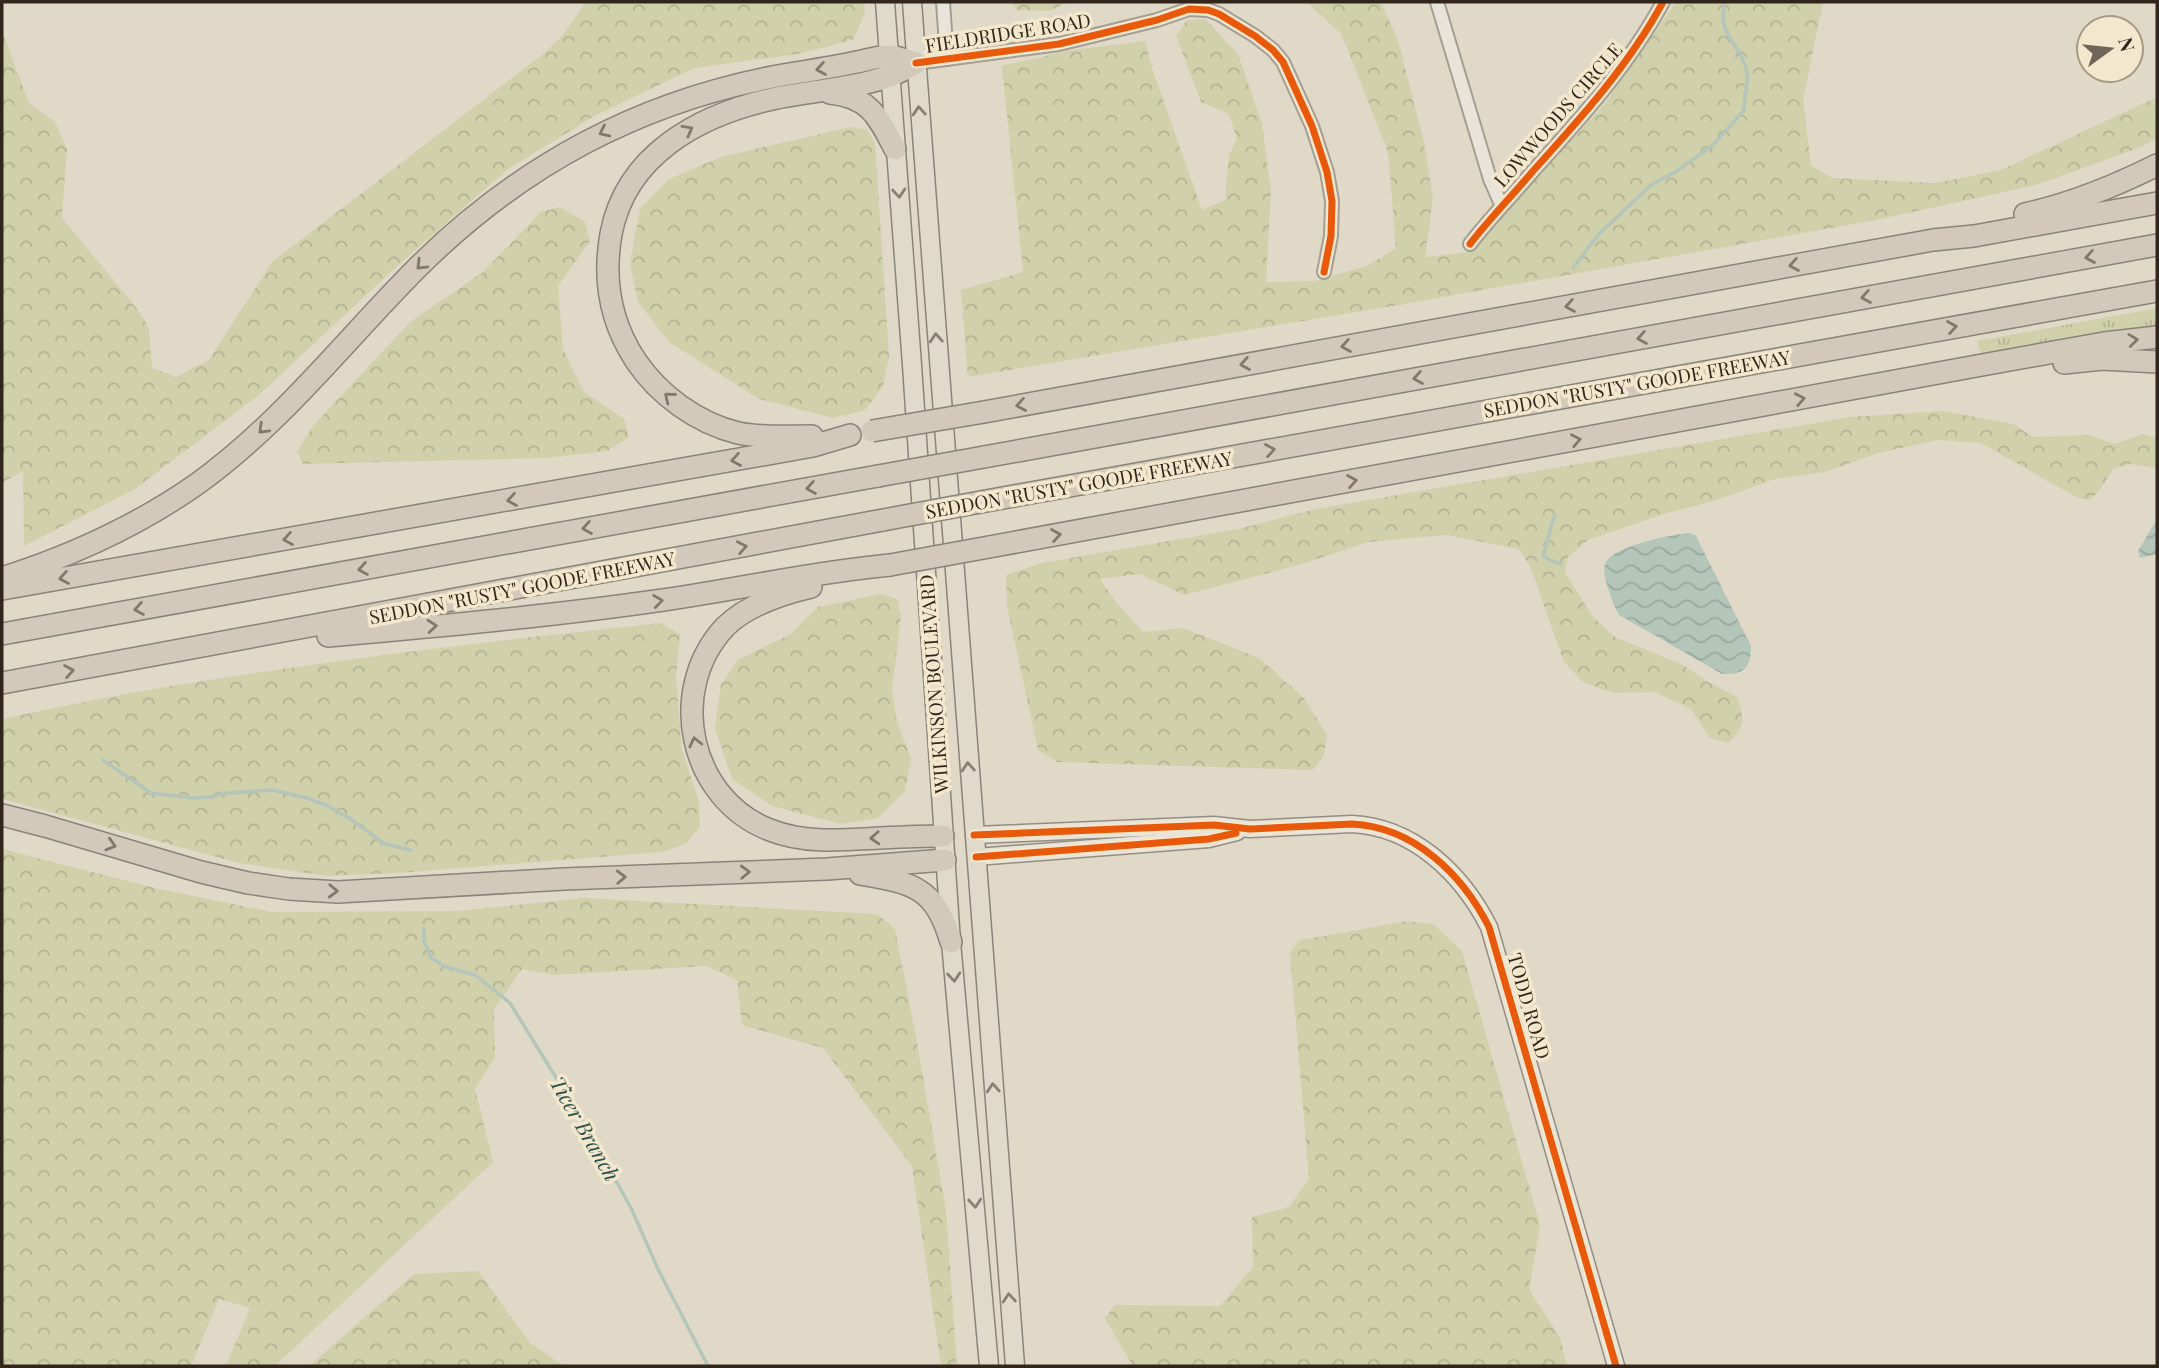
<svg xmlns="http://www.w3.org/2000/svg" width="2159" height="1368" font-family="'Playfair Display',serif">
  <defs>
    <pattern id="grass-tufts" width="24" height="20" patternUnits="userSpaceOnUse" patternTransform="scale(1.75)"><rect width="24" height="20" fill="#d0d0ab"/><path d="M3 7l-1-3M5 7V3M7 7l1-3M15 17l-1-3M17 17v-4M19 17l1-3" fill="none" stroke="#b3b293"/></pattern>
    <pattern id="forest-crowns" width="20" height="18" patternUnits="userSpaceOnUse" patternTransform="scale(1.75)"><rect width="20" height="18" fill="#d0d0ab"/><path d="M2 6a3 3 0 1 1 6 0M12 15a3 3 0 1 1 6 0" fill="none" stroke="#b3b293"/></pattern>
    <pattern id="water-waves" width="16" height="10" patternUnits="userSpaceOnUse" patternTransform="scale(1.75)"><rect width="16" height="10" fill="#b4c5ba"/><path d="M0 5q4-4 8 0t8 0" fill="none" stroke="#9ba99f"/></pattern>
  </defs>
  <rect width="100%" height="100%" fill="#e0d9c8"/>
  <polygon fill="url(#grass-tufts)" points="2157,308 2157,328 1981,354 1977,341"/>
  <g fill="url(#forest-crowns)">
    <polygon points="586,2 864,2 865,13 853,40 798,54 695,68 596,115 508,169 396,267 260,394 135,489 24,546 23,471 2,483 2,31 29,103 55,122 67,149 62,218 138,310 149,328 152,368 176,377 209,360 272,262 542,55 562,36"/>
    <polygon points="1012,2 1068,2 1049,11 1017,10"/>
    <polygon points="1307,2 1381,2 1398,40 1424,143 1433,198 1425,257 1467,252 1604,105 1676,2 1823,2 1803,100 1811,165 1832,178 1936,183 2001,170 2157,97 2157,138 2141,147 2036,185 1871,221 1404,304 968,377 961,290 1023,272 1002,66 1072,50 1145,41 1153,71 1202,210 1225,200 1229,155 1237,139 1229,114 1201,102 1176,36 1187,20 1205,19 1238,54 1262,124 1271,191 1266,282 1314,281 1367,266 1396,248 1388,152 1342,35"/>
    <polygon points="850,127 868,130 875,144 889,356 883,386 865,410 833,418 759,399 669,342 638,302 630,263 640,209 669,179 721,157"/>
    <polygon points="560,207 585,222 590,241 558,286 563,349 583,391 624,419 629,437 607,451 547,458 303,464 297,452 312,427 410,322 483,272 541,212"/>
    <path d="M1943,411L2013,424L2033,437L2090,435L2115,444L2143,434L2157,438V468L2130,464L2114,468L2098,492L2090,500L2078,498L1981,443L1938,440L1878,453L1825,472L1775,479L1717,500L1664,514L1588,540L1568,557L1565,572L1593,617L1615,637L1683,665L1708,682L1737,697C1745,717 1745,728 1728,743L1710,738L1691,709L1655,692L1613,693L1583,682L1564,662L1530,566L1519,549L1446,535L1368,542L1302,564L1184,595L1140,574L1100,579L1116,602L1143,632L1183,628L1259,658L1304,698L1327,735L1324,755L1313,770L1057,762L1038,750L1007,606L1006,575L1042,563L1238,529L1316,509L1850,417Z"/>
    <polygon points="880,594 897,599 901,616 892,689 897,722 911,758 905,791 878,818 841,824 772,806 732,779 715,728 721,684 739,659 791,634 818,607"/>
    <path d="M660,623L680,634L676,678L682,749L699,802L700,827L685,844L662,852L398,873L327,876L239,863L2,799V719C54,708 106,697 159,688C325,660 493,641 660,623Z"/>
    <polygon points="2,849 155,888 272,912 457,911 584,898 877,914 895,929 917,1042 946,1211 957,1366 941,1366 912,1166 823,1048 742,1025 737,980 706,966 553,975 522,969 494,1009 495,1057 475,1089 493,1162 275,1366 226,1366 250,1308 219,1299 191,1366 2,1366"/>
    <polygon points="1407,921 1433,924 1462,951 1540,1225 1529,1290 1560,1337 1567,1366 1133,1366 1105,1319 1115,1305 1220,1306 1253,1267 1252,1217 1289,1207 1309,1179 1290,952 1301,940"/>
    <polygon points="478,1271 530,1343 564,1366 309,1366 414,1274"/>
  </g>
  <g fill="url(#water-waves)">
    <polygon points="2157,519 2157,554 2140,558 2138,551"/>
    <path d="M1690,533L1696,536L1751,646C1751,668 1744,675 1722,674L1619,615C1614,606 1601,574 1605,564C1612,546 1672,534 1690,533Z"/>
  </g>
  <g fill="none" stroke-linecap="round" stroke-linejoin="round">
    <g stroke="#b4c5ba" stroke-width="3.5">
      <path d="M1573,268L1598,235L1651,185L1675,172L1712,146L1744,110C1743,98 1749,85 1747,72C1741,43 1716,36 1725,2"/>
      <path d="M1555,515C1549,528 1549,542 1543,556L1552,561L1561,564"/>
      <polyline points="103,760 151,793 193,798 211,797 228,793 273,790 307,798 328,806 352,820 385,844 411,850"/>
      <polyline points="424,929 424,941 431,958 446,967 475,975 510,1003 587,1128 631,1208 658,1269 708,1366"/>
    </g>
    <g stroke="#a59e92" stroke-width="16">
      <g id="street">
        <polyline points="943,2 947,59"/>
        <polyline points="1437,2 1490,179 1501,204"/>
        <polyline points="916,63 1059,44 1157,20 1189,9 1208,10 1219,14 1255,36 1273,50 1283,62 1312,126 1327,172 1332,201 1331,236 1324,272"/>
        <path d="M1470,244C1490,218 1512,196 1533,171C1581,118 1629,65 1663,2"/>
      </g>
    </g>
    <g stroke="#948d82" stroke-width="19">
      <g id="secondary">
        <path d="M974,835L1214,825L1250,829L1352,824C1414,827 1462,874 1489,927L1616,1366"/>
        <polyline points="976,857 1209,839 1237,832"/>
      </g>
    </g>
    <g stroke="#8a8379" stroke-width="21">
      <g id="primary">
        <polyline points="885,2 912,365 951,942 989,1366"/>
        <polyline points="912,2 1015,1366"/>
      </g>
    </g>
    <g stroke="#8a8379" stroke-width="24">
      <g id="highway">
        <path d="M830,93C870,97 878,117 895,149"/>
        <path d="M2025,214C2071,204 2115,186 2157,165"/>
        <polyline points="2064,363 2102,359 2157,362"/>
        <polyline points="984,412 1933,240 1974,236 2157,203"/>
        <path d="M812,436C788,436 762,438 738,433C697,423 659,395 636,361C610,322 603,279 611,234C626,154 700,115 772,99C810,91 851,89 887,77C897,74 907,68 916,63"/>
        <polyline points="984,457 2157,245"/>
        <polyline points="986,501 2157,291"/>
        <polyline points="989,547 1993,363 2104,343 2157,337"/>
        <path d="M2,578C71,556 137,526 197,484C281,424 345,340 418,267C521,165 640,101 783,75C808,71 833,67 857,62C867,60 880,56 890,56C898,57 908,61 916,63"/>
        <path d="M811,587C781,594 747,605 725,627C666,690 689,799 770,830C805,844 843,840 880,838C901,837 922,836 943,836"/>
        <polyline points="2,589 813,446 850,435"/>
        <polyline points="2,634 878,476"/>
        <path d="M328,636C440,626 552,616 663,600C739,589 814,572 890,565"/>
        <polyline points="2,683 883,520"/>
        <polyline points="2,815 45,826 201,872 248,883 289,889 338,892 564,879 827,869 945,860"/>
        <path d="M860,874C913,883 935,887 951,942"/>
      </g>
    </g>
    <use href="#street" stroke="#e8e4da" stroke-width="12"/>
    <use href="#secondary" stroke="#e8e4da" stroke-width="16"/>
    <use href="#primary" stroke="#e0dacb" stroke-width="18"/>
    <use href="#highway" stroke="#d3c9ba" stroke-width="21"/>
    <g stroke="#8a8379" stroke-width="24" stroke-linecap="butt">
      <g id="highway-bridge">
        <polyline points="872,431 984,412"/>
        <polyline points="878,476 984,457"/>
        <polyline points="883,520 986,501"/>
        <polyline points="890,565 989,547"/>
      </g>
    </g>
    <use href="#highway-bridge" stroke="#d3c9ba" stroke-width="21"/>
    <g stroke="#f3e7cd" stroke-width="11">
      <g id="cycleway">
        <polyline points="916,63 1059,44 1157,20 1189,9 1208,10 1219,14 1255,36 1273,50 1283,62 1312,126 1327,172 1332,201 1331,236 1324,272"/>
        <path d="M1470,244C1490,218 1512,196 1533,171C1581,118 1629,65 1663,2"/>
        <path d="M974,835L1214,825L1250,829L1352,824C1414,827 1462,874 1489,927L1616,1366"/>
        <polyline points="976,857 1209,839 1236,833"/>
      </g>
    </g>
    <use href="#cycleway" stroke="#e8590c" stroke-width="7"/>
  </g>
  <defs><path id="oneway-chevron" d="M-2-3.5L2.5 0L-2 3.5" fill="none" stroke-width="1.6" stroke-linecap="round" stroke-linejoin="round" transform="scale(1.75)"/></defs>
  <g stroke="#82786b">
    <use href="#oneway-chevron" transform="translate(821 69) rotate(170)"/>
    <use href="#oneway-chevron" transform="translate(688 130) rotate(-29)"/>
    <use href="#oneway-chevron" transform="translate(604 132) rotate(154)"/>
    <use href="#oneway-chevron" transform="translate(2090 257) rotate(170)"/>
    <use href="#oneway-chevron" transform="translate(421 265) rotate(135)"/>
    <use href="#oneway-chevron" transform="translate(1794 265) rotate(170)"/>
    <use href="#oneway-chevron" transform="translate(1866 297) rotate(170)"/>
    <use href="#oneway-chevron" transform="translate(1570 306) rotate(170)"/>
    <use href="#oneway-chevron" transform="translate(1952 327) rotate(-10)"/>
    <use href="#oneway-chevron" transform="translate(1642 338) rotate(170)"/>
    <use href="#oneway-chevron" transform="translate(2133 340) rotate(-7)"/>
    <use href="#oneway-chevron" transform="translate(1346 346) rotate(170)"/>
    <use href="#oneway-chevron" transform="translate(1245 364) rotate(170)"/>
    <use href="#oneway-chevron" transform="translate(1418 378) rotate(170)"/>
    <use href="#oneway-chevron" transform="translate(669 397) rotate(-141)"/>
    <use href="#oneway-chevron" transform="translate(1800 399) rotate(-11)"/>
    <use href="#oneway-chevron" transform="translate(1021 405) rotate(170)"/>
    <use href="#oneway-chevron" transform="translate(263 429) rotate(136)"/>
    <use href="#oneway-chevron" transform="translate(1576 440) rotate(-11)"/>
    <use href="#oneway-chevron" transform="translate(1270 450) rotate(-10)"/>
    <use href="#oneway-chevron" transform="translate(736 460) rotate(170)"/>
    <use href="#oneway-chevron" transform="translate(1352 481) rotate(-10)"/>
    <use href="#oneway-chevron" transform="translate(811 488) rotate(170)"/>
    <use href="#oneway-chevron" transform="translate(512 500) rotate(170)"/>
    <use href="#oneway-chevron" transform="translate(587 528) rotate(170)"/>
    <use href="#oneway-chevron" transform="translate(1056 535) rotate(-10)"/>
    <use href="#oneway-chevron" transform="translate(288 539) rotate(170)"/>
    <use href="#oneway-chevron" transform="translate(742 547) rotate(-11)"/>
    <use href="#oneway-chevron" transform="translate(363 569) rotate(170)"/>
    <use href="#oneway-chevron" transform="translate(64 578) rotate(170)"/>
    <use href="#oneway-chevron" transform="translate(658 601) rotate(-8)"/>
    <use href="#oneway-chevron" transform="translate(139 609) rotate(170)"/>
    <use href="#oneway-chevron" transform="translate(432 626) rotate(-5)"/>
    <use href="#oneway-chevron" transform="translate(69 671) rotate(-10)"/>
    <use href="#oneway-chevron" transform="translate(695 742) rotate(-103)"/>
    <use href="#oneway-chevron" transform="translate(875 838) rotate(177)"/>
    <use href="#oneway-chevron" transform="translate(111 845) rotate(17)"/>
    <use href="#oneway-chevron" transform="translate(745 872) rotate(-2)"/>
    <use href="#oneway-chevron" transform="translate(621 877) rotate(-2)"/>
    <use href="#oneway-chevron" transform="translate(333 891) rotate(2)"/>
  </g>
  <g stroke="#898074">
    <use href="#oneway-chevron" transform="translate(919 111) rotate(-94)"/>
    <use href="#oneway-chevron" transform="translate(899 193) rotate(85)"/>
    <use href="#oneway-chevron" transform="translate(936 338) rotate(-94)"/>
    <use href="#oneway-chevron" transform="translate(968 767) rotate(-94)"/>
    <use href="#oneway-chevron" transform="translate(954 977) rotate(85)"/>
    <use href="#oneway-chevron" transform="translate(993 1088) rotate(-94)"/>
    <use href="#oneway-chevron" transform="translate(975 1203) rotate(85)"/>
    <use href="#oneway-chevron" transform="translate(1009 1298) rotate(-95)"/>
  </g>
  <g text-anchor="middle" stroke-width="7" stroke-linejoin="round" paint-order="stroke">
    <g font-size="19" fill="#32261c" stroke="#f3e7cd">
      <text transform="translate(1008 33) rotate(-9)" y="7">FIELDRIDGE ROAD</text>
      <text transform="translate(1558 115) rotate(-49)" y="7">LOWWOODS CIRCLE</text>
      <text transform="translate(1637 384) rotate(-10)" y="7">SEDDON "RUSTY" GOODE FREEWAY</text>
      <text transform="translate(1079 485) rotate(-10)" y="7">SEDDON "RUSTY" GOODE FREEWAY</text>
      <text transform="translate(522 588) rotate(-11)" y="7">SEDDON "RUSTY" GOODE FREEWAY</text>
      <text transform="translate(934 684) rotate(-94)" y="7">WILKINSON BOULEVARD</text>
      <text transform="translate(1529 1006) rotate(74)" y="7">TODD ROAD</text>
    </g>
    <g font-size="21" font-style="italic" fill="#2c514e" stroke="#f3e7cd">
      <text transform="translate(584 1129) rotate(60)" y="7">Ticer Branch</text>
    </g>
  </g>
  <rect width="2159" height="1368" fill="none" stroke="#32261c" stroke-width="7"/>
  <g transform="translate(2110 49) rotate(75)"><circle r="33" fill="#f3e7cd" stroke="#a69a86" stroke-width="2"/>
  <path d="M0-5L12 26L0 18L-12 26Z" fill="#6f6558"/>
  <text y="-10" font-size="19" font-weight="bold" text-anchor="middle" fill="#32261c">N</text>
  </g>
</svg>
